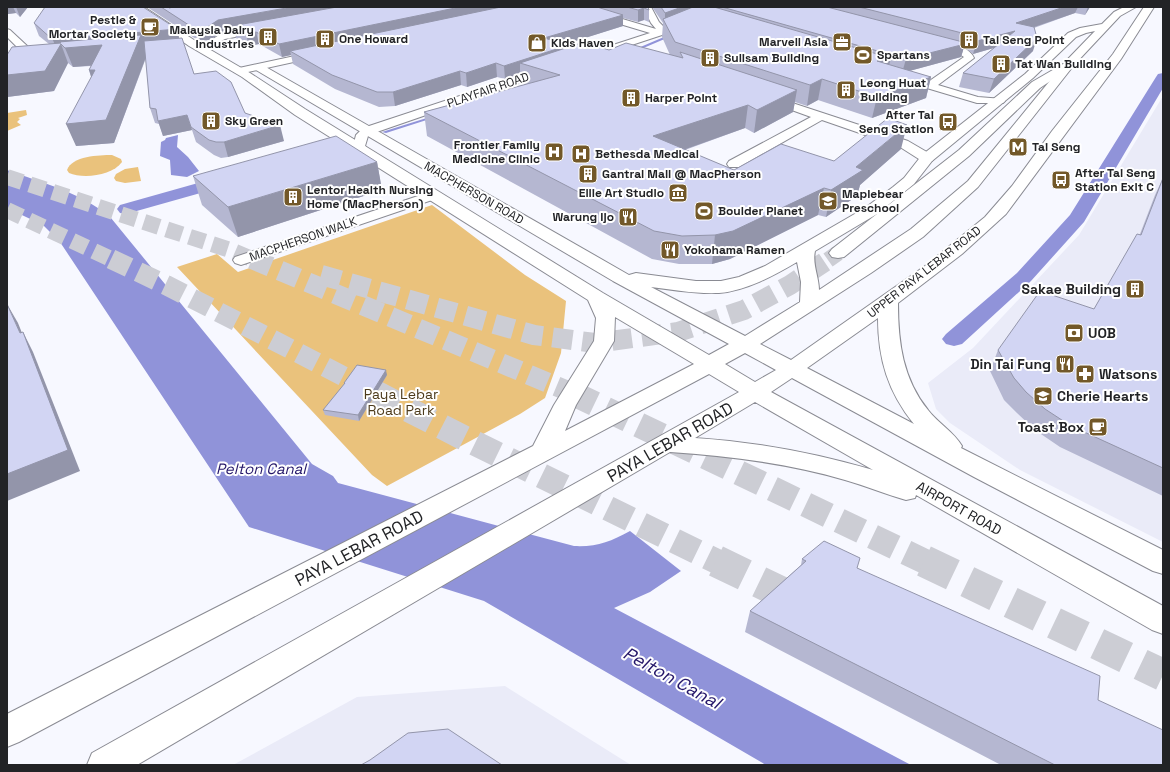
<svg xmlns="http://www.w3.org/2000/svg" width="1170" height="772" font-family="'Space Grotesk',sans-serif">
  <rect width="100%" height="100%" fill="#f7f8ff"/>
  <g fill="#eaebf8">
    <polygon points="1163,96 1163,542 1020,470 950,423 936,409 928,383 973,348 1079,235"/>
    <polygon points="505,686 631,765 233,765 357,697"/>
  </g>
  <g fill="#eac27c">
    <polygon points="26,110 27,115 18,118 20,119 17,122 21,125 7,131 7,113"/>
    <path d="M112,155L121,159L122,162C112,176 83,179 69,173L67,170C72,156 99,155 112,155Z"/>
    <polygon points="138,167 141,181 125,183 116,181 114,178 116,174 125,169"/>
    <polygon points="432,205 525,275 566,301 561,353 545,398 520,414 387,486 372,475 177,267 217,254 238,272"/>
  </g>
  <g fill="#9093d9">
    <polygon points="178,135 177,147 188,157 199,171 187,177 171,175 170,160 160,156 161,142 165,140 166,138"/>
    <path d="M7,170C42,183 83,193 111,218L312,464L333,476L338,483L574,546C597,547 610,542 630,531L681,571L650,592L614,608L911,765H766L484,601L249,527L60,242L43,225L7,208Z"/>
  </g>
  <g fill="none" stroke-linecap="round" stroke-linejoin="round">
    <g fill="#9093d9" fill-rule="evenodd">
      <polygon points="671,34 674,35 634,52 631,51"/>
      <polygon points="433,116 436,117 386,133 382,132"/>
    </g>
    <g fill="#9093d9" fill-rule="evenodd">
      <polygon points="1163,73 1163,88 1084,222 1031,281 962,344 954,346 946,344 942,339 946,334 1017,273 1070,215 1156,77 1158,74"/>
      <polygon points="230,174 236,175 239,179 236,183 126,214 120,213 117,209 120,205"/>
    </g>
    <g stroke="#cccdd4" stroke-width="16" stroke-dasharray="16 8" stroke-linecap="butt">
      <polyline points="7,177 233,251 254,260"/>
      <polyline points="7,210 113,260"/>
      <polyline points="828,260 838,253"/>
    </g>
    <g stroke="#cccdd4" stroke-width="20" stroke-dasharray="20 10" stroke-linecap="butt">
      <polyline points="111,259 166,285 378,394"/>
      <polyline points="252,259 575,394"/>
      <polyline points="321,275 534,335 595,343 678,332 744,310 790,285 829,259"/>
    </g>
    <g stroke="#cccdd4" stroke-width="25" stroke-dasharray="25 12" stroke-linecap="butt">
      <polyline points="376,393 462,437 718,562"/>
      <polyline points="572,393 926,562"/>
    </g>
    <g stroke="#cccdd4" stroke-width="32" stroke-dasharray="32 16" stroke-linecap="butt">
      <polyline points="716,561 801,602"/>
      <polyline points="924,561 1163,675"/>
    </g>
    <g stroke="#8a8b93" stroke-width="2">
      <g id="street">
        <polygon points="569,7 582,7 656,29 651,23 643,7 651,7 659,22 664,27 714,7 725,7 662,35 583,61 579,60 578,58 579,56 650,33 570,9"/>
        <polygon points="261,26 266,29 264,31 225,39 215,44 210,41 219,35"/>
        <polygon points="7,29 10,30 39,57 40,59 39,61 31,61 7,37"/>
        <path d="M936,40C947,43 970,46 974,58L938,85L978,97L1003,99L1005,101L1003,103H977L900,80L899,78L900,76L904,75L928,82L964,57L956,52L933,45L931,43L933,41Z"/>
        <polygon points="318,51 323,54 321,56 239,74 234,71 239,68"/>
        <polygon points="547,67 552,70 551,72 371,134 368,136 365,146 369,151 368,154 358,154 353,147 356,135 363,128"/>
        <polygon points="768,95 908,141 932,155 934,158 932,161 922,161 900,147 822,120 739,167 729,167 727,164 729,161 811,117 764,100 762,98 764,96"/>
        <polygon points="433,191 438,192 440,195 438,198 247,263 241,265 235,263 233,260 235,257"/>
      </g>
    </g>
    <g stroke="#8a8b93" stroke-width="2">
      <path id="primary" d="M133,7H144L197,42L250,73L305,109L603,293L709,355L729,344L613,281L256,70L254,68L256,66H264L629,275L636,273L696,281H721L739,277L765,266L865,208L893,187L904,178L922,155L1025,74L1068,33L1080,28L1102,24L1114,12L1124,7H1136L1120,16L1074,65L978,187L923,237L871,273L760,344L791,360L925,266L985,217L1012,186L1052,131L1113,54L1144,7H1154L1121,59L1006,214L962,254L898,303C898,343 903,379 928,410C938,423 954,432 962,446L961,448L1163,550V574L1153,571L974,477L792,378L771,392L1163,606V634L1152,630L916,495L915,498L906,500C885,494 866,486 845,480C788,463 729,456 670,452L137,765H87L92,753L739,392L709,374L19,742L7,747V714L533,446L554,405L594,341L596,318L588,300L295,115L242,77L189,46ZM1095,31L1066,61L968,181L911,229L819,290C819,277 812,264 815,251L877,214L914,184L932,161L1033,78L1076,37L1086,33ZM797,262L801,282L800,302L745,336L651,287C674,290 696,294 719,293C746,291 775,275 797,262ZM615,317L694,364L565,431L576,405L614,341ZM878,318C878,359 888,392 914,424L807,368ZM745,353L776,370L755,382L725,364ZM755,402L873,470C815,453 756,442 695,438Z"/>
    </g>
    <g stroke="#8a8b93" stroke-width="2">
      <polygon id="highway" points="1070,60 1074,61 1076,63 1074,65 1040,88 969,156 844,257 838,258 832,257 829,253 832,249 959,150 1032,82"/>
    </g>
    <use href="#street" fill="#fff" fill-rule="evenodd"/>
    <use href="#primary" fill="#fff" fill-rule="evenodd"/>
    <use href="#highway" fill="#fff" fill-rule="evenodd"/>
  </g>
  <g fill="#b5b7d1">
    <polygon points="7,7 28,7 20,17 16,13 8,14 7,13"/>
    <polygon points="147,7 648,7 649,10 649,22 644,20 638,22 623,18 623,26 565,44 569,47 609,50 670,55 662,37 663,23 652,7 1090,7 1085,15 1075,13 1034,28 1033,51 989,93 959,87 963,73 994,48 973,54 964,47 961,57 909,71 931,77 926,98 872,118 818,100 807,106 795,102 793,112 754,133 745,128 685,150 734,170 834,161 901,149 860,185 857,196 826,217 818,215 730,259 712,264 679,264 652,259 427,136 424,112 523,85 521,84 520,74 505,79 497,77 467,87 461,85 395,106 379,107 335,89 293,64 291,55 282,57 259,44 249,46 236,38 234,30 222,33 209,40 199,41"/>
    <polygon points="34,23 177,29 179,38 194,74 245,113 284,141 228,157 221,158 214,155 196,142 192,130 163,136 159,124 155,123 150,108 146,58 114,143 76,146 91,77 89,70 91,66 73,67 68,63 54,91 7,97 7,55 49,44 39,36"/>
    <polygon points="377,162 382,190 238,237 202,205 193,176"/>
    <polygon points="1163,178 1163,496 1060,447 1035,430 1017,413 1004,400 990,371 998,350 1094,309 1140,234 1155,195"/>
    <polygon points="387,375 359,421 325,415 323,410 344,385 344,383"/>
    <polygon points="802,559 857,568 1098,700 1163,765 1001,765 745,632 750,611 801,565"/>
  </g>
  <g fill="#9395aa">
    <polygon points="7,7 13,7 16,13 8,14 7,11"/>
    <polygon points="16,7 28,7 20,17"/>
    <polygon points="292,7 356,7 232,26 234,30 222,33 209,40 199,41 195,29 218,20"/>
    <polygon points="460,7 516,7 290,51 291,55 282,57 279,44"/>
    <polygon points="682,7 710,7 665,22 665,13"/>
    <polygon points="1064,7 1078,7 1075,13 1014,34 1011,43 973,54 977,41 1016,23"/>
    <polygon points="1088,7 1090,7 1085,15"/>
    <polygon points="644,8 644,20 638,22 638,10"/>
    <polygon points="623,15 623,26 544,51 544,38"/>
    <polygon points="177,29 180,42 147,54 114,143 76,146 66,124 109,64 73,67 65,48 61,44 68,63 54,91 7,97 7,75 57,51 53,40"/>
    <polygon points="256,32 259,44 249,46 246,34"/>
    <polygon points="1037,38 1033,51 989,93 994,79"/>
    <polygon points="965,44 961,57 902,73 906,59"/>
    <polygon points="569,45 569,58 520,63 520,74 505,79 504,66"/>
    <polygon points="891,58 886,77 877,61"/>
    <polygon points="496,63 497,77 467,87 466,73"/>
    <polygon points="89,70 95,70 96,91"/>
    <polygon points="460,71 461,85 395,106 393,92"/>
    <polygon points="931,77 926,98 872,118 877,97"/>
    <polygon points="822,79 818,100 807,106 810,85"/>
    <polygon points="797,90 793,112 754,133 757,110"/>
    <polygon points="748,105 745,128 652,161 653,136"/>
    <polygon points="187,115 192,130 163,136 158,121"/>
    <polygon points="280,125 284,141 228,157 224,142"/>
    <polygon points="907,125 901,149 860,185 857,196 826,217 831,190 856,167"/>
    <polygon points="377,162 382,190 238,237 228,207"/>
    <polygon points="824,188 818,215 730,259 712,264 715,235"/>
    <polygon points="7,304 18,323 30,353 20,333"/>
    <polygon points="23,332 33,352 80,471 7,501 7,474"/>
    <polygon points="386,370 387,375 359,421 358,415"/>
  </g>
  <g fill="#d2d5f3" stroke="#9395aa">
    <polygon points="45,7 143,7 177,29 53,40 34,23"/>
    <polygon points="161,7 168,7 169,8 174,7 292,7 218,20 206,28 195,29"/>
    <polygon points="337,7 460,7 279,44 256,32 246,34 232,26"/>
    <polygon points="501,7 597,7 623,15 544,38 569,45 504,66 496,63 466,73 460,71 393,92 377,92 332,75 290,51"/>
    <polygon points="627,7 648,7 649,10 644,8 638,10"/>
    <polygon points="661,7 682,7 665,13"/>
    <polygon points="693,7 714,7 891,58 877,61 931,77 877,97 822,79 810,85 675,42 663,19"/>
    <polygon points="722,7 827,7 959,41 965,44 906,59"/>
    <polygon points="859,7 1064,7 1016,23 1034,27 1037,38 994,79 963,73 1015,31 977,41 966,34"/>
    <polygon points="141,35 106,120 66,124 95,70 89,70 102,45 65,48 61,44 45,71 7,75 7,55 12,47 61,43 59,42"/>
    <polygon points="182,38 194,74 216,71 231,82 245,113 280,125 224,142 216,142 209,140 191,127 187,115 158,121 156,109 150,108 144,41"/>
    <polygon points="584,42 609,50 626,43 683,58 680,52 797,90 757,110 748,105 653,136 734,170 781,144 834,161 888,118 907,125 856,167 863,170 831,190 824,188 733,231 715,235 682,236 654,231 424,112 560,75 520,63"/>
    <polygon points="336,136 377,162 228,207 193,176"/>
    <polygon points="1163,178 1163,468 1071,426 1045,409 1026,392 1014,378 998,350 1040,291 1094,309 1137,234 1141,235"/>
    <polygon points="7,304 20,333 23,332 68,450 7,474"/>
    <polygon points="357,365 386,370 358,415 323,410 345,383 344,383"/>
    <polygon points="824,541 860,558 857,568 1100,676 1098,700 1163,730 1163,765 1055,765 750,611 806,561 802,559"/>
    <polygon points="448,729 502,765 361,765 370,760 408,733"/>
  </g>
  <defs>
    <g id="cafe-square" transform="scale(1)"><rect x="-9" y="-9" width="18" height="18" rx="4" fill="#725829" stroke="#fff"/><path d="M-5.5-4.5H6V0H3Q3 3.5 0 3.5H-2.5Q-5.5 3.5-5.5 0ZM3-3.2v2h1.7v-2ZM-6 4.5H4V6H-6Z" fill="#fff"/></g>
    <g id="building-square" transform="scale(1)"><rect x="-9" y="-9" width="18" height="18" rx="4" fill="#725829" stroke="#fff"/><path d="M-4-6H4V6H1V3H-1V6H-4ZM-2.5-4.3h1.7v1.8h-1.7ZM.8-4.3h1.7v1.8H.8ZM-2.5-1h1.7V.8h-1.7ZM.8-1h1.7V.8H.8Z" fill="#fff"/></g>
    <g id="office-square" transform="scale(1)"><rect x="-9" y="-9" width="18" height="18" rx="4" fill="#725829" stroke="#fff"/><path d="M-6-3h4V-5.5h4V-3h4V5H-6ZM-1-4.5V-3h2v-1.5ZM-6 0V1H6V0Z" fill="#fff"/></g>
    <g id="shop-square" transform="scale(1)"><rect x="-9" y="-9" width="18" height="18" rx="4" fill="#725829" stroke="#fff"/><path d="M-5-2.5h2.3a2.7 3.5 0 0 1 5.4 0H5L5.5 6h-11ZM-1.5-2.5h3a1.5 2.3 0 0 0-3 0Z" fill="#fff"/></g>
    <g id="stadium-square" transform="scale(1)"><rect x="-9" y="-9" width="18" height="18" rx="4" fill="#725829" stroke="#fff"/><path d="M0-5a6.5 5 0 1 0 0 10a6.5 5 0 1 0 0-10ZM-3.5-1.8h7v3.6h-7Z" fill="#fff"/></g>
    <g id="bus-square" transform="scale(1)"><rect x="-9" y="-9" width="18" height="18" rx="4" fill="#725829" stroke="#fff"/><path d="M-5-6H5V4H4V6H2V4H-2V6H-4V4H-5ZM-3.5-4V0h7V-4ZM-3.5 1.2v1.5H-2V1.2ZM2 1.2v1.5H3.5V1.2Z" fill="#fff"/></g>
    <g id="metro-square" transform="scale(1)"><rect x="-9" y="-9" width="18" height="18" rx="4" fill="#725829" stroke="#fff"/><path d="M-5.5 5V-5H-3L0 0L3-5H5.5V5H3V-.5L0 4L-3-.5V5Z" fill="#fff"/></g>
    <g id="hospital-square" transform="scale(1)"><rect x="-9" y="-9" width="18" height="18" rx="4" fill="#725829" stroke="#fff"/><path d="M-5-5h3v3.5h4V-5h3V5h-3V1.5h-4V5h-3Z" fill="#fff"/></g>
    <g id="museum-square" transform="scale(1)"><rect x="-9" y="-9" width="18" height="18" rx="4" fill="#725829" stroke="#fff"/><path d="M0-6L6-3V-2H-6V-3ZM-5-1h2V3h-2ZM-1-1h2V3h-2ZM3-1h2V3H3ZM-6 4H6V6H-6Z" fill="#fff"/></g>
    <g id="school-square" transform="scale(1)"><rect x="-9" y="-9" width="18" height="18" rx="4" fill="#725829" stroke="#fff"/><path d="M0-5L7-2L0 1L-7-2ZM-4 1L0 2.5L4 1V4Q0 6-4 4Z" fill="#fff"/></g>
    <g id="restaurant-square" transform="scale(1)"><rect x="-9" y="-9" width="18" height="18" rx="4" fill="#725829" stroke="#fff"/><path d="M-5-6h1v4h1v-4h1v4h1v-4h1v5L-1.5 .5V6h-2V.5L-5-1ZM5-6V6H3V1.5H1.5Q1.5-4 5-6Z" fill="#fff"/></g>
    <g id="bank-square" transform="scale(1)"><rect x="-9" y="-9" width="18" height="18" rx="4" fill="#725829" stroke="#fff"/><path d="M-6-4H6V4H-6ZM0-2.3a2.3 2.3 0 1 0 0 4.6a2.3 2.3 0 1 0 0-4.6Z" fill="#fff"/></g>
    <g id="pharmacy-square" transform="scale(1)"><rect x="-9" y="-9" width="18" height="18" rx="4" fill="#725829" stroke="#fff"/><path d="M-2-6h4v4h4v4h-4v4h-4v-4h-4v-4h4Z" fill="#fff"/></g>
  </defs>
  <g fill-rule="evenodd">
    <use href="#cafe-square" x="150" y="27"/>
    <use href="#building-square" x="268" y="37"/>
    <use href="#building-square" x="325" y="39"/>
    <use href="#building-square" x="969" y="40"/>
    <use href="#office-square" x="842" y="42"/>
    <use href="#shop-square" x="537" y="43"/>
    <use href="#stadium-square" x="863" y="55"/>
    <use href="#building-square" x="710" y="58"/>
    <use href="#building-square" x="1001" y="64"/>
    <use href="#building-square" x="846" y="90"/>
    <use href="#building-square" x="631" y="98"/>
    <use href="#building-square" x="211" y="121"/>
    <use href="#bus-square" x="948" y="122"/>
    <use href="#metro-square" x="1018" y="147"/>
    <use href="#hospital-square" x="554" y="152"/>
    <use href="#hospital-square" x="581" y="154"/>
    <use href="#building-square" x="588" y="174"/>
    <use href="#bus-square" x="1061" y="180"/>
    <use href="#museum-square" x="678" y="193"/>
    <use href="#building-square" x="293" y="197"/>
    <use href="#school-square" x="828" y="201"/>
    <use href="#stadium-square" x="704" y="211"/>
    <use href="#restaurant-square" x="628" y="217"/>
    <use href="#restaurant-square" x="670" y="250"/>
    <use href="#building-square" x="1135" y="289"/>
    <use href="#bank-square" x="1074" y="333"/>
    <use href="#restaurant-square" x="1065" y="364"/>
    <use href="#pharmacy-square" x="1085" y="374"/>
    <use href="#school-square" x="1043" y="396"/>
    <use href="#cafe-square" x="1098" y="427"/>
  </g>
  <g text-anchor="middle" stroke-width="4" stroke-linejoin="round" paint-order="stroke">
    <g font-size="12" font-weight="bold" fill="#222326" stroke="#fff" text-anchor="start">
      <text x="136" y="24" text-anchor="end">Pestle &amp;<tspan x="136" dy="14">Mortar Society</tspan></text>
      <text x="254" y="34" text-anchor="end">Malaysia Dairy<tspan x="254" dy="14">Industries</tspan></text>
      <text x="339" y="43">One Howard</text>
      <text x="983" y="44">Tai Seng Point</text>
      <text x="828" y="46" text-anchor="end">Marvell Asia</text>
      <text x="551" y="47">Kids Haven</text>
      <text x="877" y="59">Spartans</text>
      <text x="724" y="62">Sulisam Building</text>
      <text x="1015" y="68">Tat Wan Building</text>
      <text x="860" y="87">Leong Huat<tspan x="860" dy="14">Building</tspan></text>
      <text x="645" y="102">Harper Point</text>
      <text x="934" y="119" text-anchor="end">After Tai<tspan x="934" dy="14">Seng Station</tspan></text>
      <text x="225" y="125">Sky Green</text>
      <text x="540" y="149" text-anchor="end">Frontier Family<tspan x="540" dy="14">Medicine Clinic</tspan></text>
      <text x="1032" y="151">Tai Seng</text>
      <text x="595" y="158">Bethesda Medical</text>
      <text x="1075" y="177">After Tai Seng<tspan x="1075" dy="14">Station Exit C</tspan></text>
      <text x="602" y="178">Gantral Mall @ MacPherson</text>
      <text x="307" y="194">Lentor Health Nursing<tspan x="307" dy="14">Home (MacPherson)</tspan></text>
      <text x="664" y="197" text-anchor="end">Ellie Art Studio</text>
      <text x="842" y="198">Maplebear<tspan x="842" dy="14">Preschool</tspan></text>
      <text x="718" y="215">Boulder Planet</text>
      <text x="614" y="221" text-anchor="end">Warung Ijo</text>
      <text x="684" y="254">Yokohama Ramen</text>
    </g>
    <g font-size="12" fill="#222326" stroke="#fff">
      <text transform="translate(488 90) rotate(-19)" y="4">PLAYFAIR ROAD</text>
      <text transform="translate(474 193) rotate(30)" y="4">MACPHERSON ROAD</text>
      <text transform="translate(303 239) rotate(-19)" y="4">MACPHERSON WALK</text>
      <text transform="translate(924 272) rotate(-38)" y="4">UPPER PAYA LEBAR ROAD</text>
    </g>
    <g font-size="14" font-weight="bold" fill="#222326" stroke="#fff" text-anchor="end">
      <text x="1121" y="294">Sakae Building</text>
      <text x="1088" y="338" text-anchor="start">UOB</text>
      <text x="1051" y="369">Din Tai Fung</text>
      <text x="1099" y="379" text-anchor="start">Watsons</text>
      <text x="1057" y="401" text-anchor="start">Cherie Hearts</text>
      <text x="1084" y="432">Toast Box</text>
    </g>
    <g font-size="14" fill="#4d3b1c" stroke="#fff">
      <text x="401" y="399">Paya Lebar<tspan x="401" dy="16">Road Park</tspan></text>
    </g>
    <g font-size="14" fill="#222326" stroke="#fff">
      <text transform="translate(959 508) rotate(29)" y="5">AIRPORT ROAD</text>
    </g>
    <g font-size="15" font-style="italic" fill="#241668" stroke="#fff">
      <text x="261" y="474">Pelton Canal</text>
    </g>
    <g font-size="17" fill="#222326" stroke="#fff">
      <text transform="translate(670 442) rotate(-30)" y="6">PAYA LEBAR ROAD</text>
      <text transform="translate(359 548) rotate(-28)" y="6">PAYA LEBAR ROAD</text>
    </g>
    <g font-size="18" font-style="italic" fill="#241668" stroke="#fff">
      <text transform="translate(672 678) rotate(29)" y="6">Pelton Canal</text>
    </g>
  </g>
  <rect width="1170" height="772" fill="none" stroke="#222326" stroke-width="16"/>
</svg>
